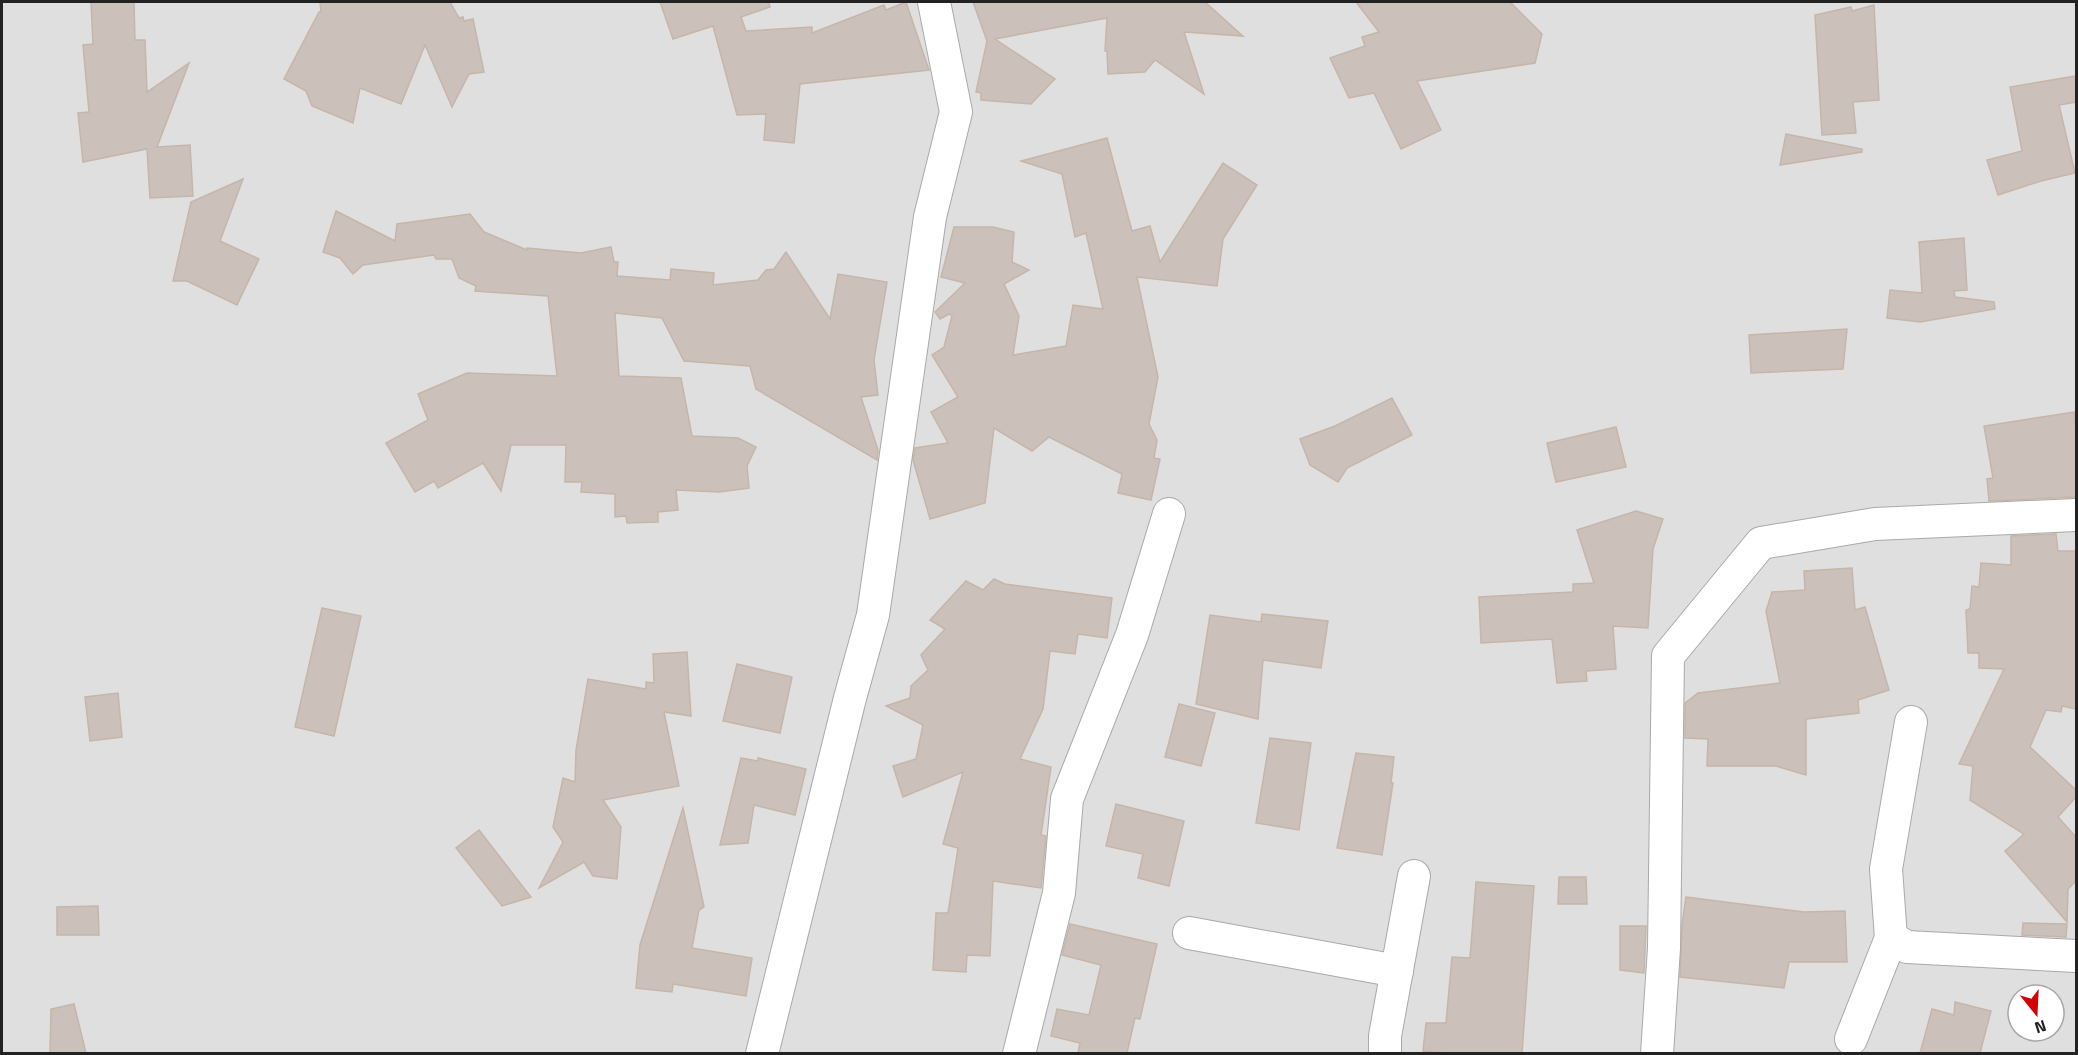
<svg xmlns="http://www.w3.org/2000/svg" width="2078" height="1055" font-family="'Titillium Web',sans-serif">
  <rect width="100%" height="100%" fill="#f2efe8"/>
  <path fill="#e0dfdf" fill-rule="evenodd" d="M2,2H2076V1053L2,1054ZM2018,995H2054V1031H2018Z"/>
  <g fill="#cbc1ba" stroke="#c6b5a9" stroke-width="1.5">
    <polygon points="91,2 134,2 135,40 145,40 147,92 189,63 157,147 190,145 193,196 150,198 147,149 83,162 78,113 89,112 83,45 93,44"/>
    <polygon points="320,2 450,2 459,18 463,17 464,21 473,19 484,72 469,74 452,107 425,45 401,104 360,88 353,123 312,106 306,91 284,79 319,12 321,12"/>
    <polygon points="660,2 769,2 770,7 741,17 746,31 812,27 812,33 884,5 886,10 906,2 929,70 800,84 794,143 764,140 766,114 737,115 713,26 673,39"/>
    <polygon points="973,2 1205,2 1243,36 1184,32 1204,94 1155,60 1145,72 1108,74 1107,51 1105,51 1107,18 995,39 1055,79 1031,104 981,100 981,93 976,92 987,41"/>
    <polygon points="1356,2 1510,2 1542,34 1535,63 1417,81 1441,130 1401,149 1374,93 1349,98 1330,58 1365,46 1362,37 1379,32"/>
    <polygon points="1874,5 1879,100 1853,102 1856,133 1822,135 1815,15 1851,7 1852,11"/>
    <polygon points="2076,76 2076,102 2059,105 2075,173 2041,181 1998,195 1987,160 2022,151 2010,87"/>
    <polygon points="1786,134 1862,149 1862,152 1780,165"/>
    <polygon points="1107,138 1132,231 1150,226 1160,262 1223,163 1257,185 1223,239 1217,286 1137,277 1158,377 1149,424 1157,440 1154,458 1160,459 1151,500 1118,493 1122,474 1049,437 1032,451 994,428 985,503 930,519 913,460 915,448 948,443 931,412 958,397 932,355 944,347 952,316 949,314 940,319 935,312 965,283 941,277 954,227 993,227 1014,232 1012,262 1029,270 1004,284 1019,316 1013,355 1066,346 1073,305 1103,309 1086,233 1075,237 1062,174 1021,161"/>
    <polygon points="243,179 220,241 259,259 237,305 187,281 173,281 191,202"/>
    <polygon points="336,211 395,241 397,224 470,214 484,232 527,250 527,248 581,253 611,247 614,262 618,262 617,276 670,280 671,269 714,273 713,285 758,280 766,270 774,269 786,252 830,319 838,274 887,282 874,360 878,395 861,397 878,450 877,460 756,389 750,366 684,361 662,318 615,313 619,376 681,378 692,436 738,438 756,447 747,466 749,488 719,492 676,490 678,510 658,512 658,522 627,523 626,516 615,517 615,494 581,492 582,482 565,482 566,445 511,445 501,491 483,463 438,488 434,481 415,492 386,443 428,420 418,394 467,373 557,376 548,296 475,291 476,286 459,278 452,259 436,259 434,255 363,265 353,274 340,258 323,252"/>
    <polygon points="1964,238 1967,290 1954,291 1955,297 1994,302 1995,309 1920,322 1887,318 1890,290 1922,293 1919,242"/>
    <polygon points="1847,329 1843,369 1751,373 1749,335"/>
    <polygon points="1392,398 1412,435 1347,468 1338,482 1310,465 1300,439 1335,426"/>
    <polygon points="2074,412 2076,430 2076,497 1989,501 1987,479 1993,478 1984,426"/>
    <polygon points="1616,427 1626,467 1556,482 1547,443"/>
    <polygon points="1636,511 1663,519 1653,549 1648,628 1613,626 1616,669 1586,671 1587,681 1557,683 1552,639 1481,643 1479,597 1573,592 1573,584 1594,583 1577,530"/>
    <polygon points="2056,534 2058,551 2076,551 2076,709 2062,706 2061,712 2046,710 2030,747 2076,790 2076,797 2058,817 2076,837 2076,881 2068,889 2067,922 2005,851 2024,834 1970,800 1973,766 1959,764 2004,669 1979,668 1979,653 1968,653 1966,610 1970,609 1972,586 1979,587 1981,563 2011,565 2011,536"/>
    <polygon points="1852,568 1855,610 1865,607 1889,690 1858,700 1859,713 1806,719 1806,775 1776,766 1707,766 1708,739 1685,738 1685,703 1698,693 1780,683 1766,611 1772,592 1805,590 1804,571"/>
    <polygon points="994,579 1005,584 1112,598 1107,638 1078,634 1075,654 1050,651 1043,709 1020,759 1051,767 1041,835 1046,836 1041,888 993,881 990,956 967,955 966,972 933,970 936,913 948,913 958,848 943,844 963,772 903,797 893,766 916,759 923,725 886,706 910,698 911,686 928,670 921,655 945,629 930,620 966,581 983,590"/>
    <polygon points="322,608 361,616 334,736 295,727"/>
    <polygon points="1262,614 1328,621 1321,668 1263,660 1258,719 1196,704 1210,615 1261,622"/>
    <polygon points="687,652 691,716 664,712 679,786 603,800 621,827 617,879 593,876 584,862 539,888 563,842 553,827 563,778 575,782 576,750 588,679 646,689 646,682 654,683 653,654"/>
    <polygon points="737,664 792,677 780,733 723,721"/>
    <polygon points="118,693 122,737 90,741 85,697"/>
    <polygon points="1179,704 1215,713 1201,766 1165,757"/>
    <polygon points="1270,738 1311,743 1299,830 1256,823"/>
    <polygon points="1356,753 1394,757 1391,783 1393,783 1382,855 1337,848"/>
    <polygon points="741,758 758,761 758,758 806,769 795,815 754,805 748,843 720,845"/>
    <polygon points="1116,804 1184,821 1169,886 1138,878 1143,854 1106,846"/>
    <polygon points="683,808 704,907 699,910 692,948 752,958 746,996 673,984 672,992 636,988 640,945"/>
    <polygon points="479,830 531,897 502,906 456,848"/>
    <polygon points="1559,877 1586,877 1587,904 1558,904"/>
    <polygon points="1476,882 1534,886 1522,1053 1446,1053 1423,1051 1426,1023 1446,1023 1452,957 1470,958"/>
    <polygon points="1686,897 1804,912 1845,911 1847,962 1789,962 1784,988 1680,977 1682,924"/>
    <polygon points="98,906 99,935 57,935 57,907"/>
    <polygon points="2023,923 2067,924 2066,937 2022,935"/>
    <polygon points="1070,924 1157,944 1140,1019 1135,1018 1127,1053 1078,1053 1080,1043 1051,1036 1057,1009 1089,1015 1101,965 1062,955"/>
    <polygon points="1620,926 1646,926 1644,973 1620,970"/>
    <polygon points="1955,1002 1991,1011 1980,1053 1920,1053 1932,1009 1954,1015"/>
    <polygon points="74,1004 86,1053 50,1053 51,1009"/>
  </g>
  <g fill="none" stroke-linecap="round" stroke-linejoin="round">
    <g stroke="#a9a9a9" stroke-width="34">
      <g id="minor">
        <polyline points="1911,722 1886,869 1891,938 1907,947 2076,956"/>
        <polyline points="1189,933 1397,971"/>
        <polyline points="1851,1039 1891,938"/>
        <polyline points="762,1054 850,698 873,615 930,217 956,112 934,2"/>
        <polyline points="1019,1054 1059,893 1067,799 1132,635 1169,514"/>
        <polyline points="1385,1054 1385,1036 1414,876"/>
        <polyline points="1657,1054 1664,948 1668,656 1761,543 1875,524 2076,515"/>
      </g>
    </g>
    <use href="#minor" stroke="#fff" stroke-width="32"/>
  </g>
  <rect width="2078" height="1055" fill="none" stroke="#222222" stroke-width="6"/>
  <g transform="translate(2036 1013) rotate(162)"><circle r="28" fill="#ffffff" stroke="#a7a7a7" stroke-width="1.5"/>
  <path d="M0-4.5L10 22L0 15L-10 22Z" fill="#d30004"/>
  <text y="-9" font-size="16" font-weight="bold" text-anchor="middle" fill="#222222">N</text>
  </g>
</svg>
